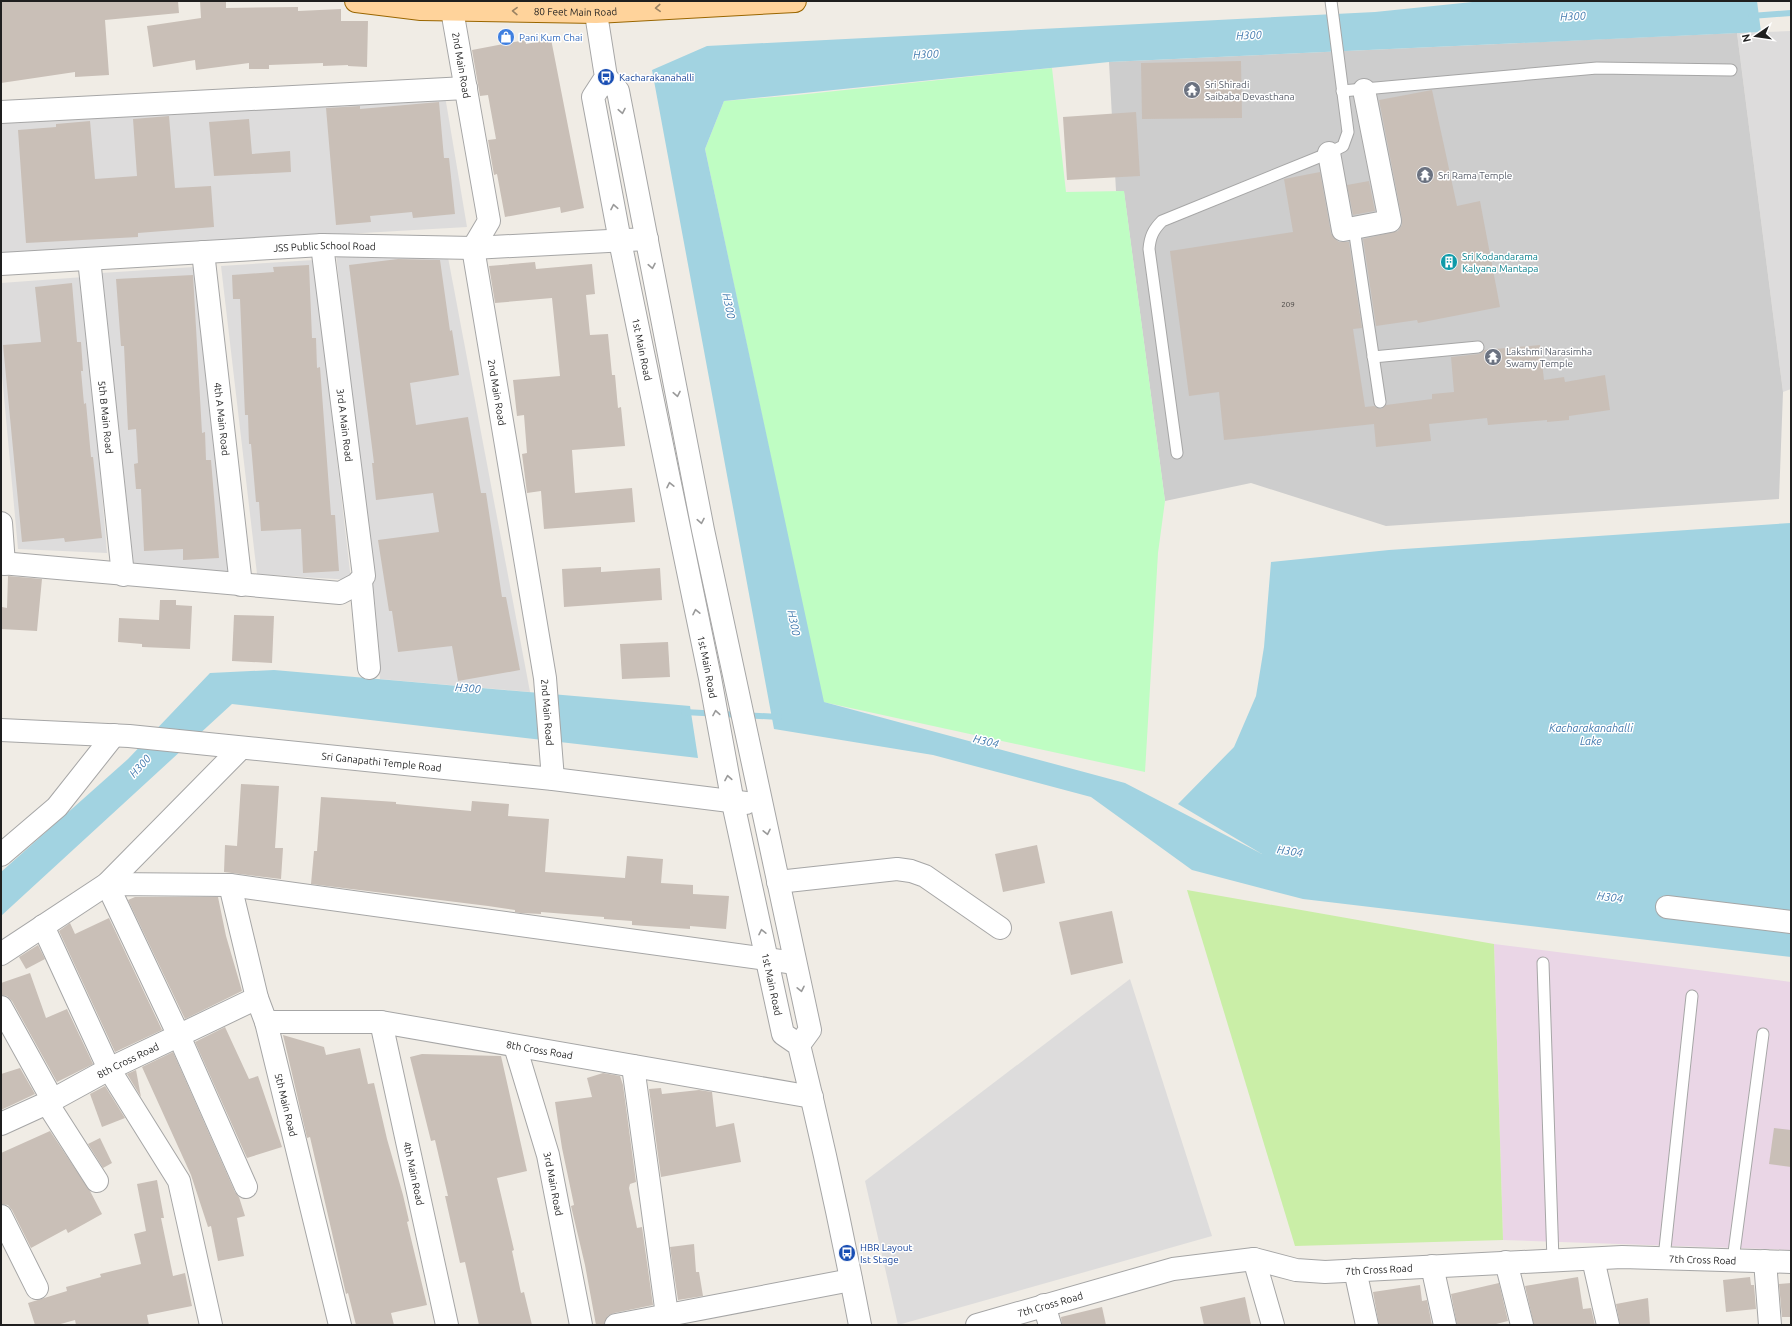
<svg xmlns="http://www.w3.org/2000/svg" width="1792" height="1326" font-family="Ubuntu,sans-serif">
  <rect width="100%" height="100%" fill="#f0ece5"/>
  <g fill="#dddcdc">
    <polygon points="1791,31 1791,389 1783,392 1737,33"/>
    <polygon points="445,96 467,227 1,254 1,123"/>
    <polygon points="447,252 530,692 380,679 336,253"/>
    <polygon points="314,260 351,580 257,574 221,266"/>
    <polygon points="194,267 229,576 132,564 101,273"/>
    <polygon points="84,277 107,553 18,549 1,364 1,283"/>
    <polygon points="1130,979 1212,1236 898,1325 865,1181"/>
  </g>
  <polygon fill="#ead6e6" points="1494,944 1791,982 1791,1250 1503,1240"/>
  <polygon fill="#cdcdcd" points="1737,33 1783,392 1779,499 1386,526 1251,483 1165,501 1124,192 1116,191 1109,62"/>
  <polygon fill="#caeea7" points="1187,890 1494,944 1503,1240 1295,1246"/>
  <polygon fill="#bffdc3" points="1052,68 1066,192 1124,191 1165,501 1158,553 1145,772 823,702 705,149 724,101 798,95"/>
  <g fill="#a2d3e1">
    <polygon points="1482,1 1757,1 1761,32 1109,62 724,101 705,149 824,702 1125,783 1262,854 1178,804 1234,747 1256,696 1264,647 1271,562 1389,550 1791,523 1791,957 1303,899 1192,870 1091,797 933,755 774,729 652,70 707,46 1375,12"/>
    <polygon points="274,670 690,706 698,758 232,704 1,916 1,872 128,759 210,673"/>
  </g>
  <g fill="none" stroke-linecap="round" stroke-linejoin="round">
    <g stroke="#a2d3e1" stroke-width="6">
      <polyline points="1751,16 1791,13"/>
      <polyline points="684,712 779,717"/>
    </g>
  </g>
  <g fill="#c9bfb7">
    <polygon points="1,1 178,1 179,13 105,20 109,75 75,77 75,72 1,83"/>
    <polygon points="200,1 226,1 226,8 298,7 298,11 341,9 341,21 368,21 367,67 348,66 348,65 323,66 323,63 269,65 269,69 249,69 249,63 196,70 195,60 153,67 147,26 201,18"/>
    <polygon points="551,39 584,208 561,213 560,207 505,217 497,174 494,175 488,140 496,139 488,95 480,96 472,50 525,40 526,44"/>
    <polygon points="1241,61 1242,118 1142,119 1141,63"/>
    <polygon points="1432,90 1457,206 1480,201 1500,307 1418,323 1417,320 1376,326 1363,239 1398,231 1402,225 1402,219 1379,100"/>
    <polygon points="439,102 444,158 449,158 455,214 413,218 412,212 370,216 371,222 336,225 326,108 360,106 360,109"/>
    <polygon points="1136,112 1140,176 1067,180 1063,117"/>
    <polygon points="169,116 175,188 211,186 214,227 138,233 138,237 26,243 18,130 56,127 56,124 90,121 95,179 137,176 133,119"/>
    <polygon points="249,119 252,154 290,151 291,172 214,176 209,122"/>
    <polygon points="1320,172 1331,233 1334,238 1339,242 1349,242 1362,328 1353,329 1365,407 1374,406 1381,409 1386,405 1432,399 1432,394 1454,392 1451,357 1479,354 1484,350 1540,345 1544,380 1564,377 1565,382 1605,375 1610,410 1569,416 1569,420 1547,422 1547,420 1488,425 1487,418 1429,424 1431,441 1376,447 1374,424 1224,440 1219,392 1189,396 1170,251 1293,232 1284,179"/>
    <polygon points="1369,181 1375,211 1353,215 1347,185"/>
    <polygon points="398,259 440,260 450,331 452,330 459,375 410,383 416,425 468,417 481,493 486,493 502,597 506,597 520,670 458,681 452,646 398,652 392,611 389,611 378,540 439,532 433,493 376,500 372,463 374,463 349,265"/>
    <polygon points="535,262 536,269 592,264 595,294 586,295 590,335 608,334 612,375 615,375 618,408 621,407 625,446 572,450 575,493 632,488 635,522 544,529 541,491 527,493 522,454 527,453 524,415 517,416 513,380 560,376 552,298 495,303 489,266"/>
    <polygon points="309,265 312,338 316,338 317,368 320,367 331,515 335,515 339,571 303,573 301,529 261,531 259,502 256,502 251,444 249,444 248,415 245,415 240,299 233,299 232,275 274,272 273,267"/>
    <polygon points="193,275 202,433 205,432 206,460 211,460 219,558 183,560 183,549 144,551 141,489 136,489 134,464 138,463 136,429 128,430 124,346 121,346 116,279"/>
    <polygon points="72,283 77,342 81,342 83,371 81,371 84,404 86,403 91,457 93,457 102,538 65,542 64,538 22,542 3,345 41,342 35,287"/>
    <polygon points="601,567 601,572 660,568 662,600 564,607 562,569"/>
    <polygon points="8,576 42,579 37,631 1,629 2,607 7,608"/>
    <polygon points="160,600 176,600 176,605 192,606 190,649 142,647 142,644 118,642 119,618 159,620"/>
    <polygon points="234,615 274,616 272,663 232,661"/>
    <polygon points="668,642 670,677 622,679 620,644"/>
    <polygon points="241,784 279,786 275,848 283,848 281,879 224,872 225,845 237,846"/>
    <polygon points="321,797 396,802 396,804 471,811 472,801 509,804 508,816 549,819 545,872 625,878 627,856 663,859 661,883 693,885 693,894 729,896 726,929 690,926 690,929 632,925 632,921 604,919 604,917 541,912 541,914 521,913 515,912 515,910 488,906 311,884 314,851 317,851"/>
    <polygon points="1037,845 1045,883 1003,892 995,854"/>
    <polygon points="135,897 218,897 226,936 242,991 185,1019 128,900"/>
    <polygon points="1112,911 1123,963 1071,975 1059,922"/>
    <polygon points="109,918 162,1030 115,1052 59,931 70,923 75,934"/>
    <polygon points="38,945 45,959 26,969 19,957"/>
    <polygon points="30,973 46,1018 67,1009 93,1064 57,1082 12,1001 7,996 1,995 1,983"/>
    <polygon points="225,1027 249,1079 258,1076 282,1147 247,1158 195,1042"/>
    <polygon points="283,1035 324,1047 326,1055 360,1048 368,1084 374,1083 387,1139 403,1195 409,1221 407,1222 427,1305 391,1313 394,1325 356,1325 348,1293 346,1294 310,1137 307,1138"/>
    <polygon points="173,1052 235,1192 239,1197 245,1216 237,1218 244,1256 218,1261 211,1226 208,1227 191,1175 142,1067"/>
    <polygon points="422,1054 501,1056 527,1171 497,1178 514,1250 512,1251 521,1293 524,1292 532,1325 479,1325 465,1262 460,1263 445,1196 448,1196 435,1140 431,1141 410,1057"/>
    <polygon points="20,1068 35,1094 1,1110 1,1074"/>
    <polygon points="136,1070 141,1097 127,1074"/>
    <polygon points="603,1073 620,1076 623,1085 636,1182 630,1184 629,1188 637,1228 642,1227 653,1305 614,1313 608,1316 604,1325 596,1325 585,1265 571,1206 574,1205 562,1148 555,1102 592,1097 587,1078"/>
    <polygon points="105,1086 125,1118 102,1127 90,1094"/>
    <polygon points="661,1088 662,1094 699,1090 712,1092 716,1127 734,1123 741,1162 661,1177 649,1089"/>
    <polygon points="1774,1128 1791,1130 1791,1167 1769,1164"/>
    <polygon points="50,1131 90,1191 102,1214 68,1233 66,1229 31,1248 12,1210 8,1205 1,1204 1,1153"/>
    <polygon points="100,1138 112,1163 103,1168 88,1144"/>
    <polygon points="157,1180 164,1218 161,1218 173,1276 185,1273 192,1306 147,1315 149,1325 76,1325 75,1320 57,1325 35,1325 28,1303 67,1291 66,1287 101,1277 100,1274 141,1264 134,1234 146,1231 137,1184"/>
    <polygon points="694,1244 696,1272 699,1272 703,1296 678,1300 670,1247"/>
    <polygon points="1578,1277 1583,1309 1591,1308 1595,1325 1534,1325 1525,1286"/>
    <polygon points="1750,1277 1751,1285 1754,1285 1756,1309 1726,1312 1723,1280"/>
    <polygon points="1499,1283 1508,1321 1492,1325 1457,1325 1451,1294"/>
    <polygon points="1791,1283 1791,1317 1782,1317 1779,1284"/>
    <polygon points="1420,1285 1422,1301 1427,1300 1432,1325 1379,1325 1373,1292"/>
    <polygon points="1245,1297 1251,1325 1204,1325 1200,1307"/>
    <polygon points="1648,1298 1650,1325 1620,1325 1616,1304"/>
    <polygon points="1102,1307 1106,1325 1062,1325 1061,1317"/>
  </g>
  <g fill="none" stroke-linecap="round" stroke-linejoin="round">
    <g stroke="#a6a6a6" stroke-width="13">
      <g id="service">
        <polyline points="1342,91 1597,68 1731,70"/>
        <polyline points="1354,228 1380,402"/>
        <polyline points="1373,357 1478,347"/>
        <path d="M1177,453L1149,249C1150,237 1153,230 1162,221L1329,153L1343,146L1348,132L1331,1"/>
        <polyline points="1543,963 1553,1260"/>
        <polyline points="1664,1258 1692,996"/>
        <polyline points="1733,1260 1763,1034"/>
      </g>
    </g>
    <g stroke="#a6a6a6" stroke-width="24">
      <g id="minor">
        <path id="s1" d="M452,10L489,221L473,248L545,678L553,779"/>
        <polyline points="1,112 466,88"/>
        <polyline points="1329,153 1343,230 1390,221 1364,90"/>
        <path id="s2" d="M203,252L241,585"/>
        <path id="s3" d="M89,259L123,575"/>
        <path id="s4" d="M1,264L322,245L473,248L647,239"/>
        <polyline points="1,523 4,564"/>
        <polyline points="1,563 340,593 357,584 364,576 322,245"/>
        <polyline points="361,582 369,668"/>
        <polyline points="1,855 57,807 114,735"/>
        <polyline points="778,882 897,869 911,871 925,876 1000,928"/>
        <path id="s5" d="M230,885L257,998L266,1022L340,1325"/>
        <polyline points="1667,907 1791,922"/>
        <polyline points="43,926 109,1069 179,1181 211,1325"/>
        <polyline points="1,954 107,884 241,748"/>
        <polyline points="1,1007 52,1099"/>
        <path id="s6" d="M266,1022H381L812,1097"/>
        <path id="s7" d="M381,1022L447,1325"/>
        <path id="s8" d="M515,1046L548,1155L581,1325"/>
        <polyline points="633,1066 667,1315"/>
        <polyline points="47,1103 97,1181"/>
        <path id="s9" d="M1,1124L47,1103L109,1069L257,998"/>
        <polyline points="246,1187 179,1036 107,884 230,885 795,963"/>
        <polyline points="1,1216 37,1288"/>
        <polyline points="1254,1259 1273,1325"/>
        <polyline points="1593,1259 1608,1325"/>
        <polyline points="1765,1261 1770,1325"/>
        <polyline points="1506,1262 1522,1325"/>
        <polyline points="1432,1266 1445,1325"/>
        <polyline points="1355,1270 1367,1325"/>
        <polyline points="1044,1305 1050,1325"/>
        <polyline points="616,1325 851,1280"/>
        <path id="s10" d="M977,1325L1173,1269L1254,1259L1296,1270L1325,1272L1622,1257L1791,1262"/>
      </g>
    </g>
    <g stroke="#a6a6a6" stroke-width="24">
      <g id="tertiary">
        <path id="s11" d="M594,1L606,77L593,97L620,241L710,678L733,803L783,1034L799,1045C822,1138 842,1231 860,1325"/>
        <polyline points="606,77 618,91 703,530 810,1030 799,1045"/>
        <path id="s12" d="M1,730L129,736L553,779L746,803"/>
      </g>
    </g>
    <g stroke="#9a6600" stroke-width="24">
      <g id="primary">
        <path id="s13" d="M356,1L421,9L596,12L795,1"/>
      </g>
    </g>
    <use href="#service" stroke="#fff" stroke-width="11"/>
    <use href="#minor" stroke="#fff" stroke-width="22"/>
    <use href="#tertiary" stroke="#fff" stroke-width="22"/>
    <use href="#primary" stroke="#ffd39b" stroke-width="22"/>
  </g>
  <defs><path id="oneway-chevron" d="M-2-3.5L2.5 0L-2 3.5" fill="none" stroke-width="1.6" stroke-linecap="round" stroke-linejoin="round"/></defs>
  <g stroke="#9a8263">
    <use href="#oneway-chevron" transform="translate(658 8) rotate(177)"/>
    <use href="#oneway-chevron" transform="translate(515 11) rotate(-179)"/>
  </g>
  <g stroke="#9a9a9a">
    <use href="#oneway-chevron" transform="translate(622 111) rotate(79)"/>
    <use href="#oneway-chevron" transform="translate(614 207) rotate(-101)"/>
    <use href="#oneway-chevron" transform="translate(652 266) rotate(79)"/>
    <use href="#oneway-chevron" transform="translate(677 394) rotate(79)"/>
    <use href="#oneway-chevron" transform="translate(670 485) rotate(-102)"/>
    <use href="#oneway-chevron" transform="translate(701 521) rotate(79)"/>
    <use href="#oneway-chevron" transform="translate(696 612) rotate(-102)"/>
    <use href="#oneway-chevron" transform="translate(716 713) rotate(-100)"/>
    <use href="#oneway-chevron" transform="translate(728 778) rotate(-100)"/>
    <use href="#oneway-chevron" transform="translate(767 832) rotate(78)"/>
    <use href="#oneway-chevron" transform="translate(762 932) rotate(-102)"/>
    <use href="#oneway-chevron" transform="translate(801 989) rotate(78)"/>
  </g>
  <defs>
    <g id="shop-disc" transform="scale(0.9)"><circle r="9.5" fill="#3f7fe0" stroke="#fff"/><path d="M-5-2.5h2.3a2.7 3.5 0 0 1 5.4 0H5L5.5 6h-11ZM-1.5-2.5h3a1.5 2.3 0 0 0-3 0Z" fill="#fff"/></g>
    <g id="bus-disc" transform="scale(0.9)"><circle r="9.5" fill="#1a4fb4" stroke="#fff"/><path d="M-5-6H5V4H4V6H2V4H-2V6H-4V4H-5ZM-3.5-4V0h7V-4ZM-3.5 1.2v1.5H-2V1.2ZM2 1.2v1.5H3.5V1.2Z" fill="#fff"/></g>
    <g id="temple-disc" transform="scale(0.9)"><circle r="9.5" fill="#6b7280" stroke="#fff"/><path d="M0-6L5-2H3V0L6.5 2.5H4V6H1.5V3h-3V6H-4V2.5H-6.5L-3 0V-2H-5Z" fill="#fff"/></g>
    <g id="building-disc" transform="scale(0.9)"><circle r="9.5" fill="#0f9aa8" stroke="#fff"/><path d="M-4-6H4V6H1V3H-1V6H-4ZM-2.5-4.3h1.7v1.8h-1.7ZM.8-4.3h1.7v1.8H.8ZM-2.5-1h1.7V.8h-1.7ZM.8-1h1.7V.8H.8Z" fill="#fff"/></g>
  </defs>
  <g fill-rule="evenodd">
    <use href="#shop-disc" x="506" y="37"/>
    <use href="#bus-disc" x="606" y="77"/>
    <use href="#temple-disc" x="1192" y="90"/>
    <use href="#temple-disc" x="1425" y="175"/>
    <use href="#building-disc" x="1449" y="262"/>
    <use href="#temple-disc" x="1493" y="357"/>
    <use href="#bus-disc" x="847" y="1253"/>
  </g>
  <g text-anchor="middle" stroke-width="3" stroke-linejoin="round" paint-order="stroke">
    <g font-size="8" fill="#4a4745">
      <text x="1288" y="307">209</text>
    </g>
    <g font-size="10" fill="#1f1f1f" stroke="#fff">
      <text dy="4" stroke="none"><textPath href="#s13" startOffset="220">80 Feet Main Road</textPath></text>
      <text dy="4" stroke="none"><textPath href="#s1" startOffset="56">2nd Main Road</textPath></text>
      <text dy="4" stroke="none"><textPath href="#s4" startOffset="324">JSS Public School Road</textPath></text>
      <text dy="4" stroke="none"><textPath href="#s11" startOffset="358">1st Main Road</textPath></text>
      <text dy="4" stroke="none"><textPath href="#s1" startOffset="392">2nd Main Road</textPath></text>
      <text dy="4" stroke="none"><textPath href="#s3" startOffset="159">5th B Main Road</textPath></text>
      <text dy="4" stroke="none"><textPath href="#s2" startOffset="168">4th A Main Road</textPath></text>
      <text transform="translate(345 425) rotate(83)" y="4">3rd A Main Road</text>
      <text dy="4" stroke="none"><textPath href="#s11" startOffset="682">1st Main Road</textPath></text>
      <text dy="4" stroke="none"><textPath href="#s1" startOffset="716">2nd Main Road</textPath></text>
      <text dy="4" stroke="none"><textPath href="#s12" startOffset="382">Sri Ganapathi Temple Road</textPath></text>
      <text dy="4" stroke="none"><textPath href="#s11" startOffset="1006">1st Main Road</textPath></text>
      <text dy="4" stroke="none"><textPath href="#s6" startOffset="276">8th Cross Road</textPath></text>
      <text dy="4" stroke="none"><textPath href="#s9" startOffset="142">8th Cross Road</textPath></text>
      <text dy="4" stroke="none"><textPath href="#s5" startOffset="227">5th Main Road</textPath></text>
      <text dy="4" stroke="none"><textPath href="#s7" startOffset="155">4th Main Road</textPath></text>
      <text dy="4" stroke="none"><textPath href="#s8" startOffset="143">3rd Main Road</textPath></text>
      <text dy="4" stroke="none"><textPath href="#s10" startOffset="736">7th Cross Road</textPath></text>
      <text dy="4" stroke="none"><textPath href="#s10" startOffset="412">7th Cross Road</textPath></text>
      <text dy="4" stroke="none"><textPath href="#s10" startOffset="76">7th Cross Road</textPath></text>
    </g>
    <g font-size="10" fill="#366cbe" stroke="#fff" text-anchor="start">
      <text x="519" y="41">Pani Kum Chai</text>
    </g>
    <g font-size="10" fill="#164399" stroke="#fff" text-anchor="start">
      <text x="619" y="81">Kacharakanahalli</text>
      <text x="860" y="1251">HBR Layout<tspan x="860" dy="12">Ist Stage</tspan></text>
    </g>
    <g font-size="10" fill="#5b616d" stroke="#fff" text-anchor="start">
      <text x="1205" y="88">Sri Shiradi<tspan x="1205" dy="12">Saibaba Devasthana</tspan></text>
      <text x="1438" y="179">Sri Rama Temple</text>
      <text x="1506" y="355">Lakshmi Narasimha<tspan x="1506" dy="12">Swamy Temple</tspan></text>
    </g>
    <g font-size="10" fill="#0d838f" stroke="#fff" text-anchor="start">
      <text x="1462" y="260">Sri Kodandarama<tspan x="1462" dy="12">Kalyana Mantapa</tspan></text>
    </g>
    <g font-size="11" font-style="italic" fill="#4179ae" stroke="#fff">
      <text transform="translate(1573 16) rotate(-3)" y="4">H300</text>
      <text transform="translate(1249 35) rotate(-3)" y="4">H300</text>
      <text transform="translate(926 54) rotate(-3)" y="4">H300</text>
      <text transform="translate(729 306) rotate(78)" y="4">H300</text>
      <text transform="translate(794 623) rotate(78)" y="4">H300</text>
      <text transform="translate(468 688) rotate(4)" y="4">H300</text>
      <text x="1591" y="732">Kacharakanahalli<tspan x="1591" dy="13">Lake</tspan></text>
      <text transform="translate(986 741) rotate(13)" y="4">H304</text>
      <text transform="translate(140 766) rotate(-48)" y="4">H300</text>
      <text transform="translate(1290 851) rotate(9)" y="4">H304</text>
      <text transform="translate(1610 897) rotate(8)" y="4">H304</text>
    </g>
  </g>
  <rect width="1792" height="1326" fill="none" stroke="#1f1f1f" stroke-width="4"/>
  <g transform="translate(1756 36) rotate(257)" stroke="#ffffff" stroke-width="3" paint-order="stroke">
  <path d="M0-3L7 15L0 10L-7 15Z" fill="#1f1f1f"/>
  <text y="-6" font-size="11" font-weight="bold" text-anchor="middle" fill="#1f1f1f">N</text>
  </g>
</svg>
